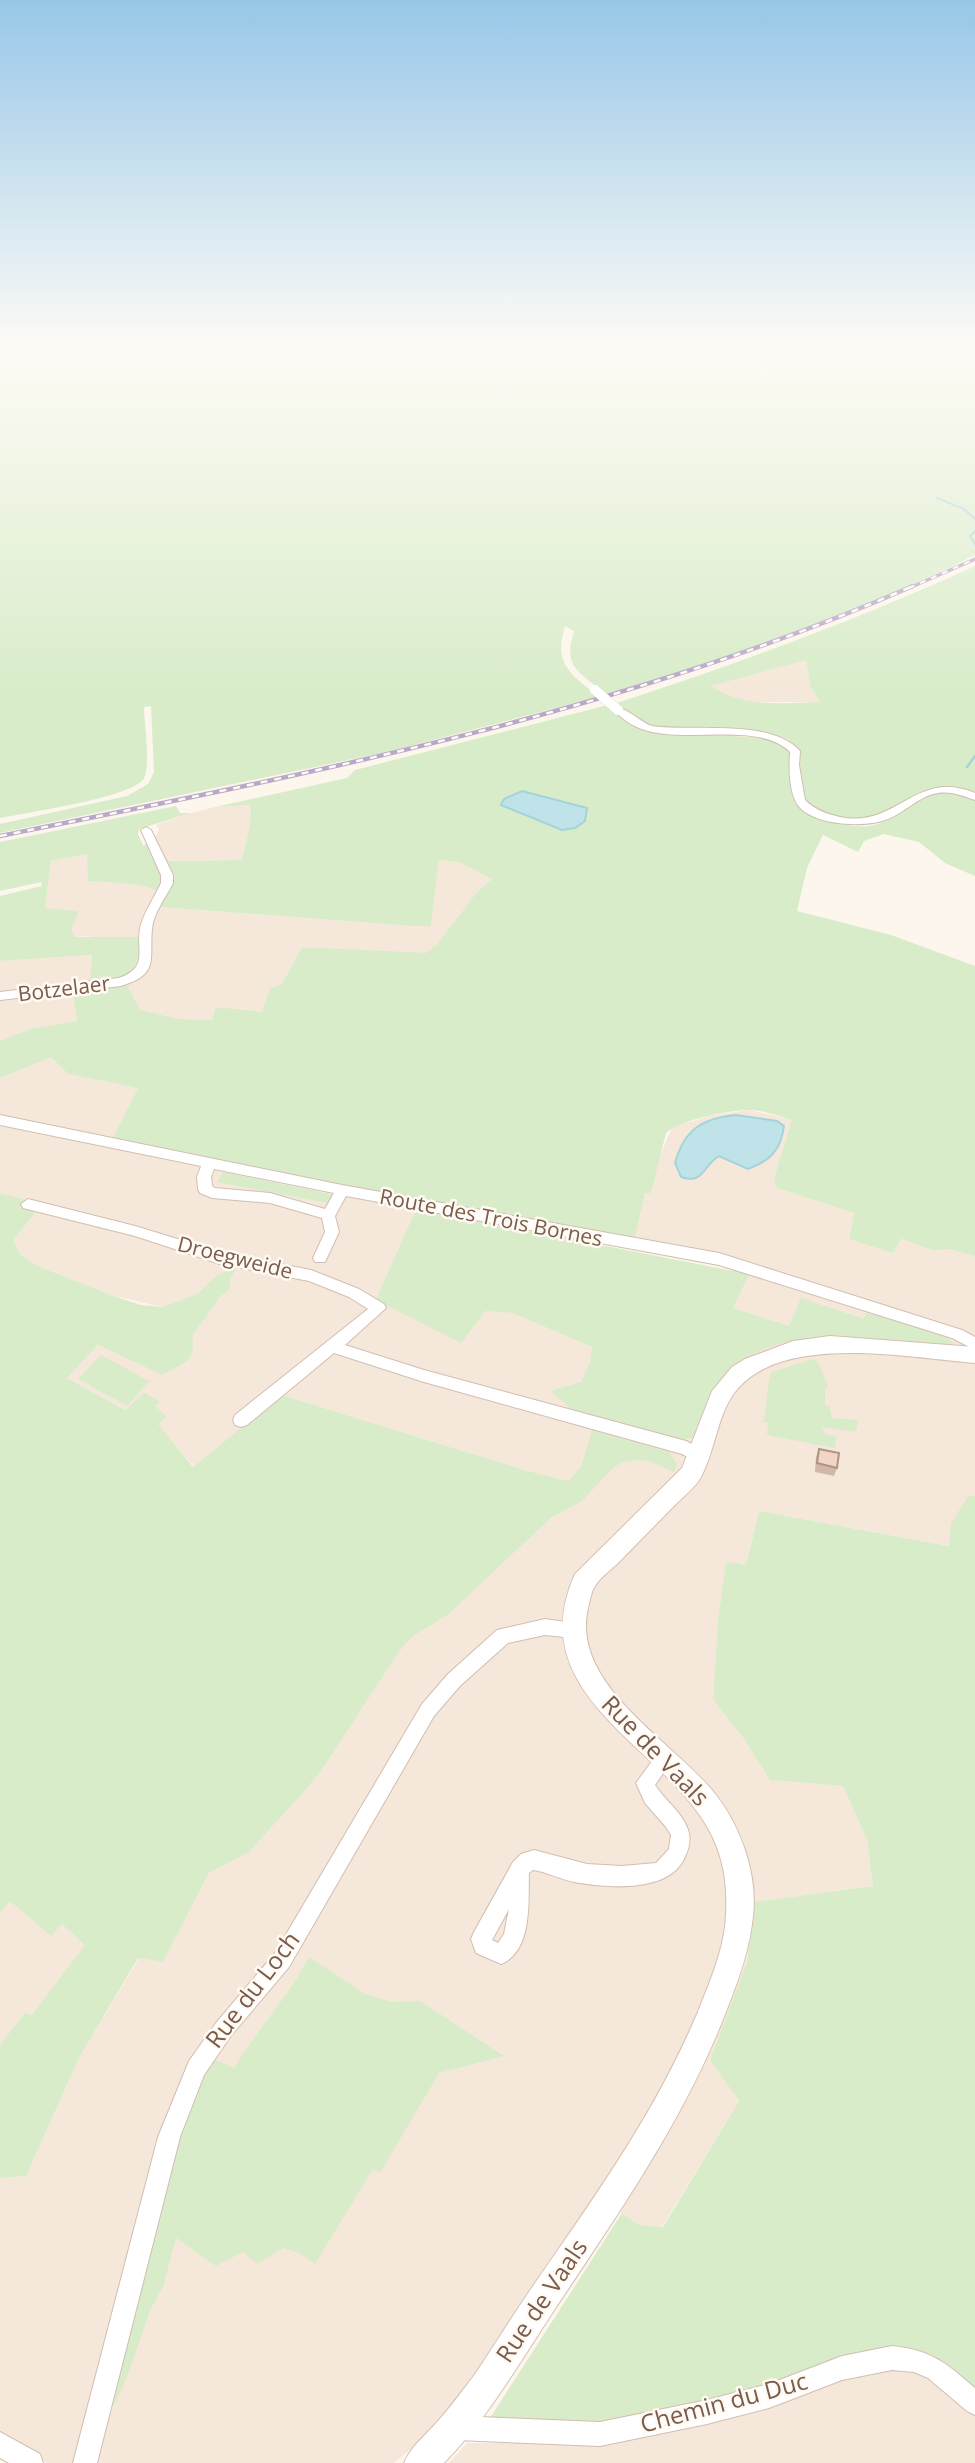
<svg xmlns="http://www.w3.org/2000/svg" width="975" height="2463" font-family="'Open Sans',sans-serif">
  <rect width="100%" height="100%" fill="#fdf6ec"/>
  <g fill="#f5e8da">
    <polygon points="806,659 810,686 820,702 744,702 728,697 711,686"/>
    <polygon points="251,805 250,825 242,860 167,861 155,838 159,830 156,825 191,813 215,807"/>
    <polygon points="87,854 89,881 126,882 151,887 166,892 160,907 411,926 431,926 439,860 459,862 492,879 477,892 437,944 426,954 303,947 282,984 270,988 262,1013 217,1007 212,1020 180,1019 140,1010 115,986 74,992 77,1021 30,1029 0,1041 0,961 92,955 91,981 116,978 89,936 75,937 45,909 51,861"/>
    <polygon points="51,1057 68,1074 138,1088 114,1138 125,1141 120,1150 223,1172 218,1181 327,1203 332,1200 331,1194 416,1209 377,1300 512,1313 592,1347 735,1269 633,1250 645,1193 672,1127 713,1115 750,1110 793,1120 774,1177 778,1188 854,1213 849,1239 900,1239 934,1251 948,1249 975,1256 975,1496 969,1495 950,1546 759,1511 746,1565 726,1563 718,1619 713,1700 744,1739 770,1780 843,1786 867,1840 873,1886 753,1902 747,1962 710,2060 739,2101 662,2227 639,2225 622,2213 596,2202 531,2301 434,2430 394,2463 47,2463 13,2444 0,2433 0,2178 26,2176 78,2060 139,1958 163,1962 209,1873 249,1852 303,1793 321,1771 399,1652 412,1637 449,1614 551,1518 582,1501 582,1464 569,1481 528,1471 282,1395 194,1467 157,1424 155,1406 159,1402 144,1392 127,1410 67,1378 98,1345 162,1375 221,1296 230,1289 231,1278 235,1272 217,1275 197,1294 162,1307 111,1295 38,1266 21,1255 13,1240 33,1216 39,1204 0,1193 0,1078"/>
    <polygon points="14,1882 86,1945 32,2016 0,2045 0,1912 9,1900"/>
    <polygon points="894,2366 916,2370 975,2411 975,2463 449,2463 467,2443 601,2443"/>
  </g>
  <g fill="#d8ecc9" fill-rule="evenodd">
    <path d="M0,350H975V555C857,614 732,655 607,695C580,672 562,669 574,631L565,626C553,666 571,673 598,697L391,751L0,833V824L127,796L148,784L154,772L151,706L144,707C144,724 151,763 144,778C135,797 25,813 0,818Z"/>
    <path d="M975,566V794L945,787L923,792L882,817L842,819L807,806L799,793L798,751L788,739L770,734L650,728L614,704C737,664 857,620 975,566ZM806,660L810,686L820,702C782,703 744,708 711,686Z"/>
    <path d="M608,705L659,732L767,738L791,749L797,799C811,807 826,818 841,823C890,840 915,790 948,791C957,792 967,796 975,798V876L945,863L919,842L884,834L864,841L858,852L823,835L807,868L797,911L891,935L975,966V1256L948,1249L934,1251L901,1239L893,1253L849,1239L854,1213L777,1188L774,1178L792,1120C779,1116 763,1110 749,1110C730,1110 679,1120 666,1133L651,1193H645L635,1239L207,1160L113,1138L138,1088L68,1074L51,1057L0,1078V1041L30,1029L77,1021L73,992L126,983L140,1010L180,1019L212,1020L216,1007L262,1012L270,988L282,984L302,947L426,953L437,944L477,892L492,879L459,862L439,860L431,926H411L160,907L165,893C140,883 115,882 88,881L87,854L51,861L45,908L79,911L71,930L75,937H142C136,978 130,977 90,982L92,955L0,961V896L42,886L41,882L0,891V842L176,806L180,813H191L139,829L138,834L143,845L157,842L168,861L242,860L250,825L251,805L215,807L347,778L355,770Z"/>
    <polygon points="223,1172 331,1194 332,1200 327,1203 217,1182"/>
    <path d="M0,1193L39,1203L33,1216L13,1240L21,1255L38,1266L111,1295L141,1305L162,1307L197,1294L217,1275L238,1266L231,1278L230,1289L221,1296L192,1336C197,1362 182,1364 162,1375L98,1345L67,1378L126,1410L144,1392L160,1402L155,1406L167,1417L158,1424L193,1467L282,1395L528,1471L569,1481L582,1464L592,1430L669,1452L677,1464L674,1472L648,1461L637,1460L623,1462L614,1467L582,1501L551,1518L449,1614L412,1637L399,1652L321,1771L303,1793L249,1852L209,1873L163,1962L138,1958L78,2060L26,2176L0,2178V2045L25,2013L32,2015L85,1945L62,1924L51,1936L10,1901L0,1912Z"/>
    <path d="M416,1209L749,1274L733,1308L789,1326L801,1298L864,1319L866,1313C887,1319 942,1329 954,1344L950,1346C900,1341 789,1325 749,1358C737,1369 711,1414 701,1429L694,1437L682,1440L576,1414L551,1391L581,1382L590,1363L592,1347L512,1313L485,1311L461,1343L376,1300Z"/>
    <polygon points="101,1355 149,1381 127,1406 78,1379"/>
    <path d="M814,1359L819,1364L828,1386L825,1390V1405L829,1406L832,1418L858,1420L856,1432L822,1427L825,1434L836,1436L835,1448L767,1435L768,1423L763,1422C768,1405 766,1388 771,1372Z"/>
    <polygon points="969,1495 975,1496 975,2393 942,2363 765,2387 598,2424 490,2418 622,2213 639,2225 663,2227 739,2101 710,2060 747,1962 753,1902 873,1886 867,1840 843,1786 770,1780 744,1739 713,1700 718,1619 726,1562 746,1565 759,1511 949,1546 951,1523"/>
    <path d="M309,1957L365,1994L393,2002L420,2001L504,2056L439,2073L380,2173L373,2169L315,2264L299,2253L283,2248L257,2264L243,2252L216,2266L176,2238L163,2287L151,2308L127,2377L116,2402L102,2411L180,2128L212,2058L234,2068C257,2030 288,1997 309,1957Z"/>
  </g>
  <g fill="#bfe3e8" stroke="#a5d3da" stroke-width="2">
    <polygon points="522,791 587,808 585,821 575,828 562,830 501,805 504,799"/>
    <path d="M736,1115L777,1121L784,1126C781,1150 770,1161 748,1169L719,1156C703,1165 704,1185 681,1177L675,1163C684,1130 702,1118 736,1115Z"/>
  </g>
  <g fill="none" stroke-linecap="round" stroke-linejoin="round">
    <g stroke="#a5d3da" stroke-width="2">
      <polyline points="782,359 808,350"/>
      <polyline points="937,498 964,509 975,519"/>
      <polyline points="975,531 970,536 975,544"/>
    </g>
    <polyline stroke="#a5d3da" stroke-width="2.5" points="967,767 975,756"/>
    <g stroke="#d1beb0" stroke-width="2">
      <g id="minor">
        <path d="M615,708C627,707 640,722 652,726C693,732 771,718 800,751L799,765L805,800C815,810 827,814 840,817C897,829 915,768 975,793V800C962,796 952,791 938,793C918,796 904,814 885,820C864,828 805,826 795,800C789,786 789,766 790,752C757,720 684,745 642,729C632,726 623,719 615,712Z"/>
        <path d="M146,827L151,830L173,875V883C166,897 153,914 152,929C149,960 160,974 121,986L0,1000V992L119,978C149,967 136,952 140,928C143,914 155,896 161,883V875L141,830Z"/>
        <path d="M0,1115L342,1185L719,1253L962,1330L975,1337V1350L952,1338L719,1265L346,1196L335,1216L339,1232L325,1262H315L313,1258L325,1232L322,1218L270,1203L212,1198L200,1193L198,1189L197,1177L201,1166L0,1125ZM214,1169L334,1193L325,1209L270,1193L215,1188L212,1186L211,1177Z"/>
        <polygon points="28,1199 135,1226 220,1252 311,1270 359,1289 384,1304 386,1308 345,1345 424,1370 686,1441 705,1451 707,1456 705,1461 699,1463 682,1454 424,1382 334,1353 247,1425 241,1427 235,1425 233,1420 235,1415 368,1309 349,1297 309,1281 220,1264 135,1236 23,1208 21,1204"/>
        <polygon points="545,1619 579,1624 582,1630 579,1636 573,1638 545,1635 508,1643 460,1686 434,1716 289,1967 230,2037 204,2075 180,2137 97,2463 73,2463 158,2137 189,2061 216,2023 275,1953 422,1704 448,1674 497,1630"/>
        <path d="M664,1750L670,1753L673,1759L655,1785C666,1802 684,1813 689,1833C691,1843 688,1851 684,1859C668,1893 606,1888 574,1882C560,1879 547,1872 533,1870L529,1873C528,1901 533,1951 501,1964L476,1953L471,1939L474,1932L513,1862L521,1854L534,1850L587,1864L622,1866L656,1863L669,1849L671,1835L666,1827L645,1803L636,1783L658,1753ZM509,1909L504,1934L498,1943L492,1940Z"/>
        <path d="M892,2346C932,2350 946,2363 975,2388V2415L967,2411L928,2378L914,2372L892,2370L842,2380L769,2408L707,2424L600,2446L456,2440L448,2436L444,2428L448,2420L456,2416L600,2422L707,2400L769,2384L842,2356Z"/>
        <polygon points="0,2432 40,2454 43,2463 9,2463 0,2458"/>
      </g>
    </g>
    <g stroke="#d6c0b0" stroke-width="2">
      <path id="secondary" d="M830,1336L975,1347V1363C908,1358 781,1332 735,1392C717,1416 715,1451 701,1477C695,1488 684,1496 675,1505C655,1525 636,1545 616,1565C609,1571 600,1578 595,1586C591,1592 590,1601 588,1608C570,1686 675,1742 716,1795C741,1827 758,1875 753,1916C750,1947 740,1976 729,2004C687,2117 617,2215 551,2315C518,2365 487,2419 444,2463H404C411,2446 425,2436 437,2422C450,2408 461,2392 473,2377C493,2348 511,2318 531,2289C596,2195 664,2101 705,1994C715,1969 726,1939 726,1912C728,1878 721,1846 701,1817C649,1740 523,1689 575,1574L682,1468L712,1391L732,1367L745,1359L793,1341Z"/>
    </g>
    <use href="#minor" fill="#fff" fill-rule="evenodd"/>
    <use href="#secondary" fill="#fff" fill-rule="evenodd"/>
    <g stroke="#b9a8c9" stroke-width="3.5">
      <polyline id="rail-far1" points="909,588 975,559"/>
    </g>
    <g stroke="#b9a8c9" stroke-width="4.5">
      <path id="rail" d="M0,836C309,774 623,713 913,586"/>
    </g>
    <use href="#rail-far1" stroke="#fffaf3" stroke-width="2" stroke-dasharray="6" stroke-linecap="butt"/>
    <use href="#rail" stroke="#fffaf3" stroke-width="2.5" stroke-dasharray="7" stroke-linecap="butt"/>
    <g stroke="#d1beb0" stroke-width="10" stroke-linecap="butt">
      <polyline id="minor-bridge" points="595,690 618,710"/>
    </g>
    <use href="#minor-bridge" stroke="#fff" stroke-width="10"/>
  </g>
  <polygon fill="#d1b7a8" points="819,1449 837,1468 834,1476 815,1472 816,1457"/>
  <polygon fill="#f3d5c3" stroke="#aa9588" stroke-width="2" points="819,1449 839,1453 837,1468 817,1463"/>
  <linearGradient id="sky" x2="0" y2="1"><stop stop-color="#97c7e8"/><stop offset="0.5" stop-color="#fefbf6"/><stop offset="1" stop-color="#fefbf6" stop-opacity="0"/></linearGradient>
  <rect width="975" height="695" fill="url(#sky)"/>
  <g text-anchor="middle" stroke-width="5" stroke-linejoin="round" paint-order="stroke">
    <g font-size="21" fill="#7a5c4d" stroke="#fffaf3">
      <text transform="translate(64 989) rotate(-7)" y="7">Botzelaer</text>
      <text transform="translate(491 1218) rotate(11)" y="7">Route des Trois Bornes</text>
      <text transform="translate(235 1258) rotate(14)" y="7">Droegweide</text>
    </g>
    <g font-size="24" fill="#7a5c4d" stroke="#fffaf3">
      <text transform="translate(655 1751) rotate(46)" y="8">Rue de Vaals</text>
      <text transform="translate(253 1990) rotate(-53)" y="8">Rue du Loch</text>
      <text transform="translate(542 2301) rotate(-56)" y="8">Rue de Vaals</text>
      <text transform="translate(724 2403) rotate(-15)" y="8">Chemin du Duc</text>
    </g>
  </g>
</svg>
